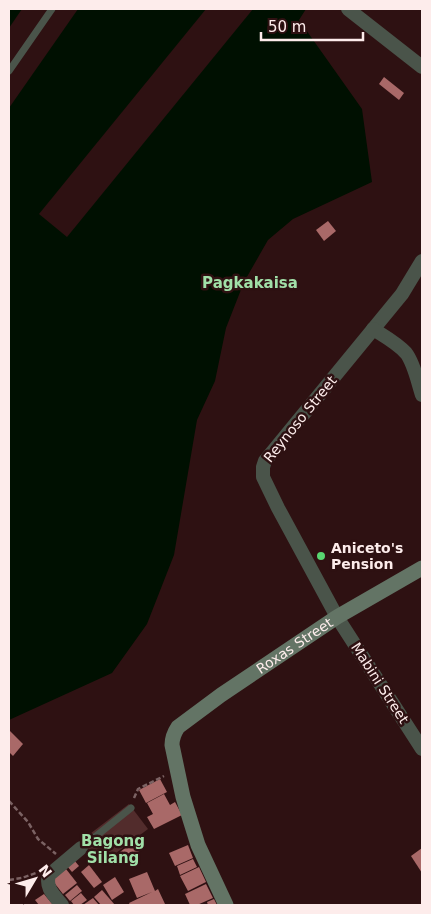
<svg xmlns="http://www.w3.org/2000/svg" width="431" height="914" font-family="'DejaVu Sans',sans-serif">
  <rect width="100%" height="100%" fill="#2e1112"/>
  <polygon fill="#522c2c" points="129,804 148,829 100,865 82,840"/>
  <polygon fill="#001001" points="9,9 306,9 299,20 362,109 372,182 293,219 268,240 244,282 226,328 215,381 197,420 174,555 147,624 112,673 9,720"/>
  <g fill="#2e1112">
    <polygon points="22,9 78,9 9,108 9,28"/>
    <polygon points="206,9 253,9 67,237 39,214"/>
  </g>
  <g fill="#a96968">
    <polygon points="384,77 404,93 399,100 379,84"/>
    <polygon points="328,221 336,231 324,241 316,230"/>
    <polygon points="9,730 23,744 13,756 9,752"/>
    <polygon points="160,779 167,792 146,803 139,790"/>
    <polygon points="164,794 170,805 175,802 182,815 154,829 147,817 153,814 147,803"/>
    <polygon points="136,840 142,849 126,861 120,852"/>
    <polygon points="188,845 193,858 175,866 169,853"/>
    <polygon points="422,848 422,873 411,856"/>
    <polygon points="193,859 197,867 180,875 177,866"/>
    <polygon points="74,860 79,866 72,872 67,866"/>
    <polygon points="89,865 102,882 94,888 81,872"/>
    <polygon points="199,867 206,882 188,891 180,876"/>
    <polygon points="66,869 77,883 63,894 52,880"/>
    <polygon points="147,872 155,891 158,889 165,904 162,905 130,905 129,903 152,892 137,898 129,879"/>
    <polygon points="115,877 124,892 112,900 103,885"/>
    <polygon points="206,884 213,898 197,905 190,905 185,894"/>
    <polygon points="77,885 82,891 70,901 65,895"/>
    <polygon points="102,890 115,905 101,905 94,897"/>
    <polygon points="81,893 87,900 80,905 74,905 71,901"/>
    <polygon points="44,894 53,905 39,905 35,900"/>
    <polygon points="93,898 99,905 83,905"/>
    <polygon points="214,899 217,905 208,905 207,902"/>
  </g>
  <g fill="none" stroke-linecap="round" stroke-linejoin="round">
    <g stroke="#7b6263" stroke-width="2.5" stroke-dasharray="5 2.5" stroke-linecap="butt">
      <polyline points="134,798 138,789 164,776"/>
      <polyline points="9,801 28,822 38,839 56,854"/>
      <polyline points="9,880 22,878 36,873"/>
    </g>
    <g stroke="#4a544a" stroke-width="7">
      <polyline points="9,71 52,9"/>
      <polyline points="81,848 131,808"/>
    </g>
    <g stroke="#4a544a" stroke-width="14">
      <polyline points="348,9 422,67"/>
      <polyline points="422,261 402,294 265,461 263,467 263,477 278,508 337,617 422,749"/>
      <path d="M373,329C384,336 397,343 406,353C414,363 418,383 422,395"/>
      <path d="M62,905C54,895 45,888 49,875L81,848"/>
    </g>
    <path stroke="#637465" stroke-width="15" id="s1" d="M226,905L198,845L183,797L172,745C172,738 174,733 178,727L221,695L337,617L422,568"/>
  </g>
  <circle fill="#58d570" stroke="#2e1112" stroke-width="2" cx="321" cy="556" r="5"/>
  <g text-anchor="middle" stroke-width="5" stroke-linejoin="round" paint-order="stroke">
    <g font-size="14" fill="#fdeceb" stroke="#2e1112">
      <text transform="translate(300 419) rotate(-51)" y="5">Reynoso Street</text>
      <text dy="5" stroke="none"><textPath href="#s1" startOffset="331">Roxas Street</textPath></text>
      <text transform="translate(380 683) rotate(57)" y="5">Mabini Street</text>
    </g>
    <g font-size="14" font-weight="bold" fill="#fdeceb" stroke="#2e1112" text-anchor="start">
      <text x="331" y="553">Aniceto's<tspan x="331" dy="16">Pension</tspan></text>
    </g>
    <g font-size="15" font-weight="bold" fill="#a1e0a8" stroke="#2e1112">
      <text x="250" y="288">Pagkakaisa</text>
      <text x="113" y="846">Bagong<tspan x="113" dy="17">Silang</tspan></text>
    </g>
  </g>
  <rect width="431" height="914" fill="none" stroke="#fdeceb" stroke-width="20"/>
  <g transform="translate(35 879) rotate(52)" stroke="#2e1112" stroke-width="4" paint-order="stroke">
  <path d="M0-4L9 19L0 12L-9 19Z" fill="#fdeceb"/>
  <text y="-8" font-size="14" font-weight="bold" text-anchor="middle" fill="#fdeceb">N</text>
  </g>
  <path d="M261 32v8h102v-8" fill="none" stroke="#fdeceb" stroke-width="2.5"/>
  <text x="268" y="32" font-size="15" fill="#fdeceb" stroke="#2e1112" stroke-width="4" paint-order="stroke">50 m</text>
</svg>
